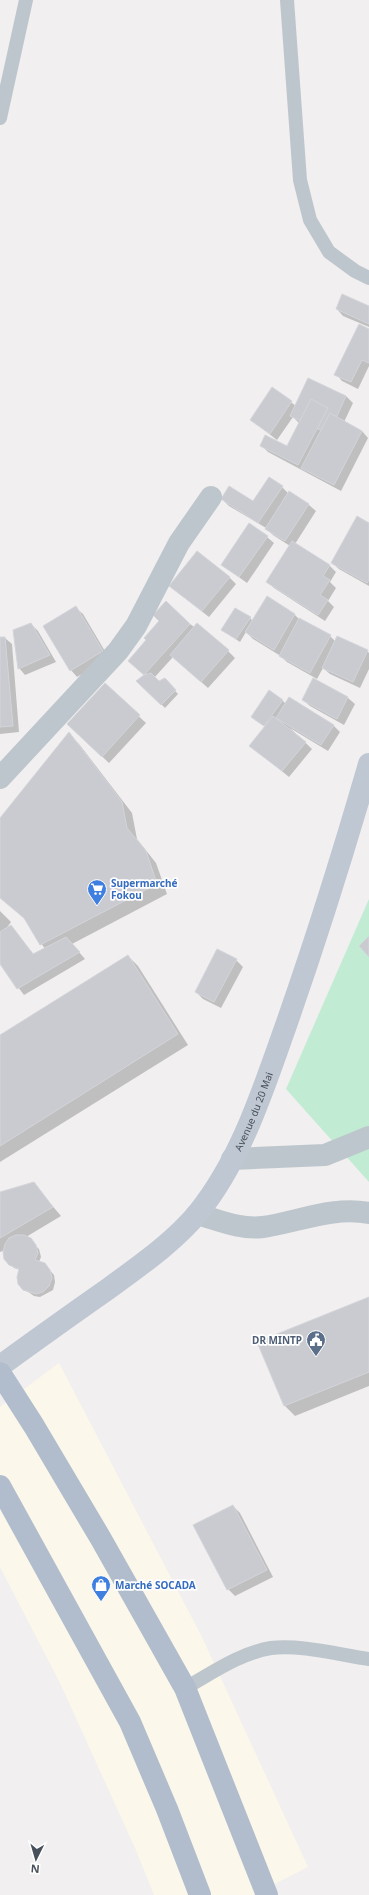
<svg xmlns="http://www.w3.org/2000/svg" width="369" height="1895" font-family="'Noto Sans',sans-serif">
  <rect width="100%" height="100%" fill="#f1efef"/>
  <polygon fill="#fbf7ea" points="59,1363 202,1637 308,1867 253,1895 154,1895 135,1848 60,1683 0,1567 0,1407"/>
  <polygon fill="#c1ecd3" points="369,899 369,1182 286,1089"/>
  <g fill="#0003">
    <polygon points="369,308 369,327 343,316 337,309"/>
    <polygon points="369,330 369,366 358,389 342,381 336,374"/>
    <polygon points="309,379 346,396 353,403 344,422 362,431 368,438 341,491 268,452 261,445 287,447 299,423 293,417 277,440 251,420 273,389 296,406"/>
    <polygon points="282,487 288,493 309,505 316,511 295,544 329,565 336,572 330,582 336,588 328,601 334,607 325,621 274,588 267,581 290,546 273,535 266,528 229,506 222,499 253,502"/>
    <polygon points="369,524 369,586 339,569 332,563"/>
    <polygon points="267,537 274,543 247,583 222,565"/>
    <polygon points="229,577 236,584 209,617 177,592"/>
    <polygon points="267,598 295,615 300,620 330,636 335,641 367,651 369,653 369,669 360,688 330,674 323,668 317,679 287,662 279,655 253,639 246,632 240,642 222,630 250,618 253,621"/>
    <polygon points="76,608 83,614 109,658 77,677 71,670"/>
    <polygon points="31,624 38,631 56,662 25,675 19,668"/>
    <polygon points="190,624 228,651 235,658 208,688 173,657 154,678 159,682 165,680 178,694 165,708 138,681 145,676 136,667"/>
    <polygon points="0,638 5,638 12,644 19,732 0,734"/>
    <polygon points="314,680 348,698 355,704 344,725 310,706 303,700"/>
    <polygon points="105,685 146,723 109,763 75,731"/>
    <polygon points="282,700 286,704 333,725 340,732 328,751 290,728 312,749 289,777 251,746 266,727 255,720"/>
    <polygon points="69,734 79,744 132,813 137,839 156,863 167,894 72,944 85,959 24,995 0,963 0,911 11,922 6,929 11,926 34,955 45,949 27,921 0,897 0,819"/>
    <polygon points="128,956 138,966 188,1045 0,1162 0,1037"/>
    <polygon points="236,960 243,967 221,1008 203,999 196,992"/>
    <polygon points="33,1183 61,1216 26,1237 39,1249 41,1257 39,1262 48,1268 54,1275 55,1282 53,1290 40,1297 34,1296 24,1289 20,1270 14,1268 10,1264 5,1250 0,1252 0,1193"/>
    <polygon points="369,1298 369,1386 295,1416 285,1406 259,1343"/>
    <polygon points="233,1506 240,1513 273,1577 235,1596 228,1589 195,1526"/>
  </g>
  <g fill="#c9cbd1" stroke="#d4d5da">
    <polygon points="342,294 369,306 369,324 336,309"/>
    <polygon points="359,324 369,329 369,363 362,360 351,382 334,375"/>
    <polygon points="308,378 346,396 329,434 290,416"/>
    <polygon points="272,387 292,401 270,434 250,420"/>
    <polygon points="311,399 328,408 298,465 260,446 265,435 287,446"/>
    <polygon points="330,413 362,431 334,485 301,468"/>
    <polygon points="269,477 283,486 258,523 221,499 229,486 253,501"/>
    <polygon points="289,491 309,504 285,541 265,529"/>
    <polygon points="357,516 369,523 369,580 367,583 331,563"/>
    <polygon points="249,523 268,536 239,577 221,565"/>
    <polygon points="292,541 330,565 323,576 330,580 320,595 328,600 318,615 266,582"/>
    <polygon points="197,551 230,577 202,611 169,586"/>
    <polygon points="267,596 295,614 274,650 245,632"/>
    <polygon points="166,601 190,624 144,675 128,661 146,640 144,638 159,621 153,615"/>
    <polygon points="76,606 103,651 70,671 43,626"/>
    <polygon points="235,608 251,617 236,639 221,630"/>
    <polygon points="299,618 331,635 310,673 279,656"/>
    <polygon points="31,623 50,655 18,669 13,630"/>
    <polygon points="197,623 229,650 201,682 170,655"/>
    <polygon points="337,636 368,650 353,682 322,668"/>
    <polygon points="0,637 5,637 13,726 0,727"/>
    <polygon points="151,673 159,681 165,678 176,690 161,705 136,681 144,675"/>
    <polygon points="313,678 348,697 337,719 302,700"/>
    <polygon points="105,683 140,715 102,757 67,724"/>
    <polygon points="269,690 283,700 264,726 251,717"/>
    <polygon points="289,697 334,725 321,745 276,718"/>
    <polygon points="273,716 306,742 282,771 249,746"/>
    <polygon points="69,732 122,802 127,828 146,851 157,884 40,945 24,918 0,898 0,818"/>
    <polygon points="11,925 33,954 66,937 80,952 17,989 0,964 0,932"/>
    <polygon points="369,936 369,957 359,946"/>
    <polygon points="217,949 237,959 214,1002 195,992"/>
    <polygon points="128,955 178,1034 0,1146 0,1035"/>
    <polygon points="34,1182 53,1207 0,1238 0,1192"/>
    <polygon points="16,1235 24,1235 31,1238 36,1245 38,1253 35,1260 45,1263 50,1270 52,1278 49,1286 43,1292 36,1294 23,1290 18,1284 17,1277 19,1269 9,1265 4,1259 3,1252 5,1244 9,1238"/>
    <polygon points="369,1297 369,1372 284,1406 257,1342"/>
    <polygon points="233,1505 267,1570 227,1590 193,1525"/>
  </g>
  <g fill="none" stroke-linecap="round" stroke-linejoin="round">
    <g stroke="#bec6cd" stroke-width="14">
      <polyline points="287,0 300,180 310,220 329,252 355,271 369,278"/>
      <polyline points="0,118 26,0"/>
      <path d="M185,1688C212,1673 240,1653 271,1648C299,1644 341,1655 369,1659"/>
    </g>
    <g stroke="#bec6cd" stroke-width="22">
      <polyline points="0,778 118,651 136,626 179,543 211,497"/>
      <polyline points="232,1159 325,1155 369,1137"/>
      <path d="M197,1214C218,1220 241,1230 263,1227C298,1222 333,1206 369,1213"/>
    </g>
    <path stroke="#bec7d2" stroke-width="22" id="s1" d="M0,1366C36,1340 72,1314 108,1289C139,1266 173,1243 198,1213C240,1161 262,1093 284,1031C315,943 343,854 369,764"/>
    <g stroke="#b1bdcc" stroke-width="22">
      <polyline points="0,1373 34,1426 101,1539 185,1688 267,1895"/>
      <polyline points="0,1486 130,1722 167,1809 200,1895"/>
    </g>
  </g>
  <defs>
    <g id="supermarket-pin" transform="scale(1)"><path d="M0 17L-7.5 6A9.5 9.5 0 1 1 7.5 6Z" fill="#3f7fe0" stroke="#fff"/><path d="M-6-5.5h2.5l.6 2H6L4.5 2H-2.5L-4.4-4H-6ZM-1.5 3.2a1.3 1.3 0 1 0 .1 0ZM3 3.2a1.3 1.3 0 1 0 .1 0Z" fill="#fff"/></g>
    <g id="civic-pin" transform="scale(1)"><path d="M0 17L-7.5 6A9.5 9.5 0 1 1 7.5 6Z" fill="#5c6f8a" stroke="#fff"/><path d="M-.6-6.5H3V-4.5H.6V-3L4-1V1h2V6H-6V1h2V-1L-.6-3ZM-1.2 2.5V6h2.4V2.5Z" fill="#fff"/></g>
    <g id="shop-pin" transform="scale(1)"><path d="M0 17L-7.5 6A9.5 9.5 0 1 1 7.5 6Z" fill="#3f7fe0" stroke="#fff"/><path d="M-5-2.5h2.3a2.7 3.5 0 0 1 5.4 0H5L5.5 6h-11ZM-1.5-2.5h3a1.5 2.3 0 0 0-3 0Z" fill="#fff"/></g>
  </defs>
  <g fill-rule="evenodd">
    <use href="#supermarket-pin" x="97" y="889"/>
    <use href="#civic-pin" x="316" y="1340"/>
    <use href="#shop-pin" x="101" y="1585"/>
  </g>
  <g text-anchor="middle" stroke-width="3.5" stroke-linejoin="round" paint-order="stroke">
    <g font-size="10" font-weight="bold" fill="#366cbe" stroke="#fff" text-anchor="start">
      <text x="111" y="887">Supermarché<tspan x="111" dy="12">Fokou</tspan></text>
      <text x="115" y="1589">Marché SOCADA</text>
    </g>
    <g font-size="10" fill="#48515b" stroke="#fff">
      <text dy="4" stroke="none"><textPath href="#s1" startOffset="367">Avenue du 20 Mai</textPath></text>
    </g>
    <g font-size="10" font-weight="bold" fill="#4e5e75" stroke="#fff" text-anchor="end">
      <text x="302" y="1344">DR MINTP</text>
    </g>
  </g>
  <g transform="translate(36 1859) rotate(185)" stroke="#ffffff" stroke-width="3" paint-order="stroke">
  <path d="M0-3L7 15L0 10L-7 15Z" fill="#48515b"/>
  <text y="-6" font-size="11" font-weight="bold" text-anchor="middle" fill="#48515b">N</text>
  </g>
</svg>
